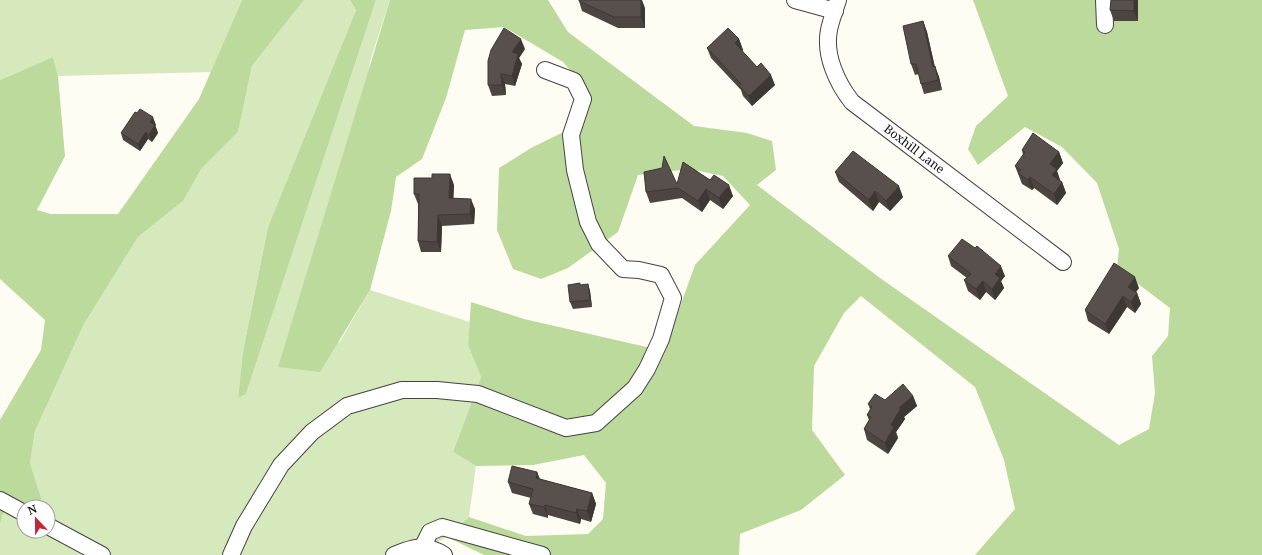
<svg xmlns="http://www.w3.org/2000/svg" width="1262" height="555" font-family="'Noto Serif',serif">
  <rect width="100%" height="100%" fill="#fffcf3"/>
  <g fill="#d6e9bc">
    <polygon points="0,0 242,0 211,72 58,76 53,57 0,80"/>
    <polygon points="304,0 350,0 356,10 268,227 243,351 238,398 246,394 376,0 390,0 370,61 339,343 370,290 470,322 468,345 481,377 453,452 476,466 469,517 447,537 414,555 0,555 0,525 3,514 16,501 30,507 24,507 24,531 48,531 48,507 44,507 30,463 35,431 84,324 138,237 183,201 202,168 238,132 252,66"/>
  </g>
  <g fill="#bbda9c">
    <polygon points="242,0 304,0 252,66 238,132 202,168 183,201 138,237 84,324 35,431 30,463 44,507 30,507 16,501 3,514 0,525 0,420 41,350 45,320 0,279 0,80 53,57 58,76 65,156 37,210 51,214 118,214 199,99"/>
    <polygon points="350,0 376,0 246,394 238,398 243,351 268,227 356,10"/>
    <polygon points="390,0 548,0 568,32 694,126 747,133 772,141 776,170 757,185 880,278 1119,445 1149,429 1155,393 1152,356 1168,336 1170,308 1117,268 1119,249 1097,183 1062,147 1025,127 978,165 968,149 976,126 1008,96 973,0 1262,0 1262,555 975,555 1015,509 1004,460 975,387 861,296 844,313 814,366 812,430 845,475 801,510 740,534 739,555 484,555 447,537 469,517 526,536 588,534 603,519 606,483 584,455 533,465 476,466 453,452 481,377 468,345 471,302 524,319 664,351 695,265 750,205 723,176 690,169 638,175 618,232 568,268 541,279 513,269 497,230 499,168 531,148 584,122 585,87 563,62 504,27 465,30 446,98 422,159 396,177 391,211 370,290 320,372 278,367"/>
  </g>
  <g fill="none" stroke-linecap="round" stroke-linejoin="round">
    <g stroke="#434343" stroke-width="18">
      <g id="minor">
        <polyline points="795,0 835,11"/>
        <path id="s1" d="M838,0C835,10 831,20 829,30C824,55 837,83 852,102L1063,262"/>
        <polyline points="1104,0 1105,25"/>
        <polyline points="0,500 24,513"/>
        <polyline points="48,526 102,555"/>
        <polyline points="423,546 430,532 442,527 542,555"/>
        <polyline points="231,555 244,526 281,465 312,432 347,406 402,390 437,390 478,394 566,428 596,423 635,388 647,369 661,339 673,298 661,275 639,270 623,269 599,244 588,222 575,170 571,135 583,99 574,81 545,70"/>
        <path d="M394,555C413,547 426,543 444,555"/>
      </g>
    </g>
    <use href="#minor" stroke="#fff" stroke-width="16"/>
  </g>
  <g fill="#4c4541">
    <polygon points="1111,0 1138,0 1138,21 1114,21 1110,10"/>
    <polygon points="579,1 645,8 645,28 618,28 582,11"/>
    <polygon points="923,21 927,32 935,67 939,77 942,90 924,94 921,84 919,74 915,75 911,64"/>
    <polygon points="739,39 743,50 742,51 757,67 775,85 752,106 743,96 741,90 711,58 707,48"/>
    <polygon points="525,49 519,58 522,64 515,86 505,84 506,95 492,96 488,85"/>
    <polygon points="155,125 158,133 152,142 148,139 140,151 123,140 121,133 156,125"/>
    <polygon points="1022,150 1059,152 1063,163 1057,171 1060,180 1060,181 1062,182 1066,193 1057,205 1034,188 1032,190 1022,184 1015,166 1023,155"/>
    <polygon points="683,162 733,196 723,209 710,200 702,212 682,198 650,203 646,192 677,184"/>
    <polygon points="835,172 903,197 890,211 879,202 873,211 839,182"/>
    <polygon points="454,185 453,198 475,209 474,224 442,226 441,252 421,252 418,241 418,204 414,194"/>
    <polygon points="948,256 1005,276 1001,281 1004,288 995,300 986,292 980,300 968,291 964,280 967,278 951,266"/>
    <polygon points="588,284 590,291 592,307 573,309 570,302"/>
    <polygon points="1139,288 1136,292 1137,293 1141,304 1135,313 1127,307 1109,334 1088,321 1085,310"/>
    <polygon points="913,396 917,406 904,417 905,419 896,432 898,438 888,454 867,440 864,429 869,420 867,415 870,409 868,404 885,400"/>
    <polygon points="537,472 540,479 592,493 596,504 591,522 581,519 580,524 548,515 548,518 533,514 529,504 531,498 512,493 508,482"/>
  </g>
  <g fill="#3e3835">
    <polygon points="641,0 642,0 645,8 645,28 641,17"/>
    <polygon points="1134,0 1138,0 1138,21 1134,11"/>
    <polygon points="923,21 927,32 937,78 933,67"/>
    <polygon points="521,39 525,49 519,58 522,64 515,86 512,76 512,52"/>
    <polygon points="739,39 743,50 739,54 735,43"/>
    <polygon points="935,66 939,77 942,90 938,80"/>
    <polygon points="501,74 505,84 506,95 502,85"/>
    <polygon points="771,75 775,85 752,106 749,96"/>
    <polygon points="153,117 156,125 153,129 150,122"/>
    <polygon points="155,125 158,133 152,142 149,135"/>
    <polygon points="146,132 148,139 140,151 138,144"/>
    <polygon points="1059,152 1063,163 1057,171 1060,180 1056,186 1052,175 1050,164"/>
    <polygon points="450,174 454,185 453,209 449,198"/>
    <polygon points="1030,177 1034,188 1032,190 1028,180"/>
    <polygon points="1062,182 1066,193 1057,205 1054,194"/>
    <polygon points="729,185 733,196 723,209 719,198"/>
    <polygon points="899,186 903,197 890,211 886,201"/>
    <polygon points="706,189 710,200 702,212 698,201"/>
    <polygon points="875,191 879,202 873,211 869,200"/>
    <polygon points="471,199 475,209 474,224 470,214"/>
    <polygon points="438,215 442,226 441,252 437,242"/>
    <polygon points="1001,266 1005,276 1001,281 1004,288 995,300 992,289 995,274"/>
    <polygon points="1135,277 1139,288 1132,297 1128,287"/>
    <polygon points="983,281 986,292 980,300 976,289"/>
    <polygon points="588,284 590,291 592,307 590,300"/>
    <polygon points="1137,293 1141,304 1135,313 1131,302"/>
    <polygon points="1123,296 1127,307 1109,334 1105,324"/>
    <polygon points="913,396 917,406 904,417 905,419 896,432 898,438 888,454 885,443 891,425 899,408"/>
    <polygon points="537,472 541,483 536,478"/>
    <polygon points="592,493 596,504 591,522 587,511"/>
    <polygon points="545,505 548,515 548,518 544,507"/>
    <polygon points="577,509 581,519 580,524 576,513"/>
  </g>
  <g fill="#58504c" stroke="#3e3835">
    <polygon points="579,0 641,0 641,17 614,17 579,1"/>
    <polygon points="1111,0 1134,0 1134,11 1110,10"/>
    <polygon points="923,21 933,67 935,66 938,80 921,84 916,64 911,64 903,26"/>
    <polygon points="504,28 521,39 512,52 518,54 512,76 501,74 502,85 488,85 488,61 491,50"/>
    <polygon points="728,28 739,39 735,43 757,67 761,63 771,75 749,96 739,86 741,84 707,48"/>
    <polygon points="140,109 153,117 150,122 155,125 149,135 146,132 138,144 121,133 135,112 137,113"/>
    <polygon points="1033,133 1059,152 1050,164 1057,169 1052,175 1062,182 1054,194 1030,177 1028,180 1018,173 1021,170 1015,166 1025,152 1022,150"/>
    <polygon points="853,151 899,186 886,201 875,191 869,200 835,172"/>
    <polygon points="664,156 677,184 683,162 710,180 714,175 729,185 719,198 706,189 698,201 678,188 646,192 644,172 662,168"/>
    <polygon points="432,174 450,174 449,198 471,199 470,214 438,215 437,242 418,241 419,194 414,194 414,178 432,178"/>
    <polygon points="962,239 975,248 977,246 1001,266 995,274 1000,278 992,289 983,281 976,289 964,280 971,274 948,256"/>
    <polygon points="1114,263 1135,277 1128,287 1137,293 1131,302 1123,296 1105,324 1085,310"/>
    <polygon points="580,283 580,285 588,284 590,300 570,302 568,285"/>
    <polygon points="903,384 913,396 899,408 901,408 891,425 894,427 885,443 864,429 871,417 867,415 872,407 868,404 875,394 885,400"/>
    <polygon points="512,466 537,472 536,478 592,493 587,511 577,509 576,513 545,505 544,507 529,504 533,489 508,482"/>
  </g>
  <g text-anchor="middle" stroke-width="4" stroke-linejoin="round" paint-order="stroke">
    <g font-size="12" fill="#101010" stroke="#fff">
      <text dy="4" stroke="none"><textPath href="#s1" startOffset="187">Boxhill Lane</textPath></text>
    </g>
  </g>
  <g transform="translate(36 519) rotate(338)"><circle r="19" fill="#ffffff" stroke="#9f9f9f"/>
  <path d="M0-3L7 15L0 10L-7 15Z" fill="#bf2939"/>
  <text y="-6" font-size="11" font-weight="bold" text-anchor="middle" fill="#101010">N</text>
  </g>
</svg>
